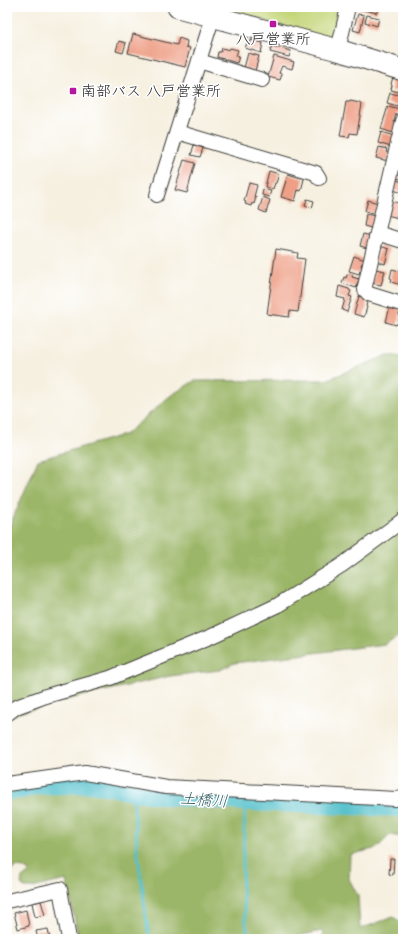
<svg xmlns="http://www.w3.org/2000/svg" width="410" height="946" font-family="'Comic Neue','Klee One',sans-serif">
  <rect width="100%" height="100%" fill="#fff"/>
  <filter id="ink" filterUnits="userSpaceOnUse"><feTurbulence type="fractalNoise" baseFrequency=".025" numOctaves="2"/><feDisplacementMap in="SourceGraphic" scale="8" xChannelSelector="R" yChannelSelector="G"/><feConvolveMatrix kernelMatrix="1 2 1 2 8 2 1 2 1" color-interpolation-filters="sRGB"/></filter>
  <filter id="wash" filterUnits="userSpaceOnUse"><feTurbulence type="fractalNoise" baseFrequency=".012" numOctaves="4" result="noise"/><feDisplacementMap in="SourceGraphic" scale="16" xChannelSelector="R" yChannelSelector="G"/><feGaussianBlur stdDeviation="0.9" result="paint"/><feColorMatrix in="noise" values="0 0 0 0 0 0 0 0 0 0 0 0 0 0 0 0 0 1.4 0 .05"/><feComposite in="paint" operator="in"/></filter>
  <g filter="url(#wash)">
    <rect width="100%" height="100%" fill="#f6f0e0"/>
    <polygon fill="#c4d578" stroke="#70784a" points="216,7 343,7 336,41"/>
    <g fill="#9bb668" stroke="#5c6942">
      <polygon points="388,355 403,357 403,633 385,644 234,663 220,670 170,676 74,698 19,713 7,719 7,532 38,460 126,434 170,396 194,381 326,380"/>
      <polygon points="91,787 127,795 237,807 403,802 403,837 390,835 377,848 350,855 349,879 358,896 360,929 393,917 403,923 403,939 324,939 322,931 282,939 85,939 78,934 66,880 32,888 25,888 21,884 22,878 30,872 25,868 15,867 8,875 7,878 7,794 49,790"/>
    </g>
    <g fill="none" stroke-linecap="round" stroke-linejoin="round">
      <g stroke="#53c0cb" stroke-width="3">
        <polyline points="133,791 137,848 149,939"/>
        <polyline points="245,802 242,888 248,939"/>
      </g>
      <polyline stroke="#53c0cb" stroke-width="18" points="7,791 21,790 38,786 91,784 112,787 123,790 171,797 245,802 403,808"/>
    </g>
    <g id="blocks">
      <g fill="#ee9f86">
        <polygon points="360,7 378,7 377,13 360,9"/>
        <polygon points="358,14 364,15 360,32 353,30"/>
        <polygon points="367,15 379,18 377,26 365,22"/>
        <polygon points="133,34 177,45 179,38 187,41 186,47 190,48 185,67 128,53"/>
        <polygon points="251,40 263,43 261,53 245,48 247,43 250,44"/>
        <polygon points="119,41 126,43 123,53 116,51"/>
        <polygon points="272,46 291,51 289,57 270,52"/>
        <polygon points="222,48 229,50 230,48 238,50 236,56 239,56 237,63 217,57 218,52 221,52"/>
        <polygon points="248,53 259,56 255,71 244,68"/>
        <polygon points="274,56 294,62 292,69 282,66 279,73 282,74 280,80 268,77"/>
        <polygon points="393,77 403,79 403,93 391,90 392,85 391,84"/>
        <polygon points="390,93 403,96 401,104 398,103 397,106 387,103"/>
        <polygon points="350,101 360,103 360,104 362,104 357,134 350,133 349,137 340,136 346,102 350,102"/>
        <polygon points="388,106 400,109 399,115 396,114 394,122 396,123 393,133 381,129"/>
        <polygon points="381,132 394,136 391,147 378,143"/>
        <polygon points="194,145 203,148 200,157 191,155"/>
        <polygon points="379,147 387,149 386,152 390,153 388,161 376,158"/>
        <polygon points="184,160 195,163 187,193 175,190"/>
        <polygon points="398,167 403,168 403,180 397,178 398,174 396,174"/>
        <polygon points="269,171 279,174 276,183 275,183 273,189 265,187"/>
        <polygon points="288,174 304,179 301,191 298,190 295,201 281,197"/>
        <polygon points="396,180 403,182 403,193 393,190"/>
        <polygon points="249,183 257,185 254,197 256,197 254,204 252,203 251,206 245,204 246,202 244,201"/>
        <polygon points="263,189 271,191 269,197 262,195"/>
        <polygon points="263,197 270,200 266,213 259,210"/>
        <polygon points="307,199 314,201 312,208 305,205"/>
        <polygon points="368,200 378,203 376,214 365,211"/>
        <polygon points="391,201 403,204 399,218 386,215"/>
        <polygon points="366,214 375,216 373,225 372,224 371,228 364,226"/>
        <polygon points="363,234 371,236 367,248 360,246"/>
        <polygon points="380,246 389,249 385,264 376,261"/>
        <polygon points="276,249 298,253 297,258 305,259 298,312 290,311 289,317 267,314"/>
        <polygon points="354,256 365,260 364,264 362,263 361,266 362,267 361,271 360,271 359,274 349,271"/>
        <polygon points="376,269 385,271 381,285 372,283"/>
        <polygon points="392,269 403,272 403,278 401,285 391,282 392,279 390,278"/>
        <polygon points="349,274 353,275 352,277 359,279 356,288 342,283 344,277 346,278 347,275 348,275"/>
        <polygon points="339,286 349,289 349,290 351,291 349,296 352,297 347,312 342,310 345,299 337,297"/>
        <polygon points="359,296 368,299 366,306 367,307 364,317 354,314"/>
        <polygon points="390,306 401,309 399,315 400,315 398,324 396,324 396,325 386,322"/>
        <polygon points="390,859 394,859 393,875 389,874"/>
        <polygon points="41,901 45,915 35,917 32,903"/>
        <polygon points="26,910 29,926 18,929 14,913"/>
        <polygon points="48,929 50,939 38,939 36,931"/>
      </g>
    </g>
  </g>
  <g filter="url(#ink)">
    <use href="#blocks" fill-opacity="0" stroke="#3d3c39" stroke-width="1"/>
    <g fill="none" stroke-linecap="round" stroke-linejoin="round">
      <g stroke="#3d3c39" stroke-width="16">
        <g id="minor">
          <polyline points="338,50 348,7"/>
          <polyline points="199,61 262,80"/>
          <polyline points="403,121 365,286 365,290 369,294 398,303 403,302"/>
          <polyline points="177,132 316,173 319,178"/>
          <polyline points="157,195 213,16"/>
          <polyline points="377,233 403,241"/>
          <polyline points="7,714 16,707 46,696 110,678 212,636 278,605 342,565 403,520"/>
          <polyline points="7,784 85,773 166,787 396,799 403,798"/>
          <polyline points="7,901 60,889 69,939"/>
        </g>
      </g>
      <g stroke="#3d3c39" stroke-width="23">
        <polyline id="highway" points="178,7 338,50 403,70"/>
      </g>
      <use href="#minor" stroke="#fff" stroke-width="14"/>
      <use href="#highway" stroke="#fff" stroke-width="21"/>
    </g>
  </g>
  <g fill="#b5179e" stroke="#fff" stroke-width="1.5">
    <rect x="269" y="20" width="8" height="8" rx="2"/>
    <rect x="69" y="87" width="8" height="8" rx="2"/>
  </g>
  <g text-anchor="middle" stroke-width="3" stroke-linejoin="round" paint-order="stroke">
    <g font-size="15" fill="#1c1c1c" stroke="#fff">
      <text x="273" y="44">八戸営業所</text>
      <text x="81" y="96" text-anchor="start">南部バス 八戸営業所</text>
    </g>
    <g font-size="16" font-style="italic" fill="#325e62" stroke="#fff">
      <text transform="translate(204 799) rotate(4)" y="6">土橋川</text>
    </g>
  </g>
  <rect width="410" height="946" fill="none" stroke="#fff" stroke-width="24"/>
</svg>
